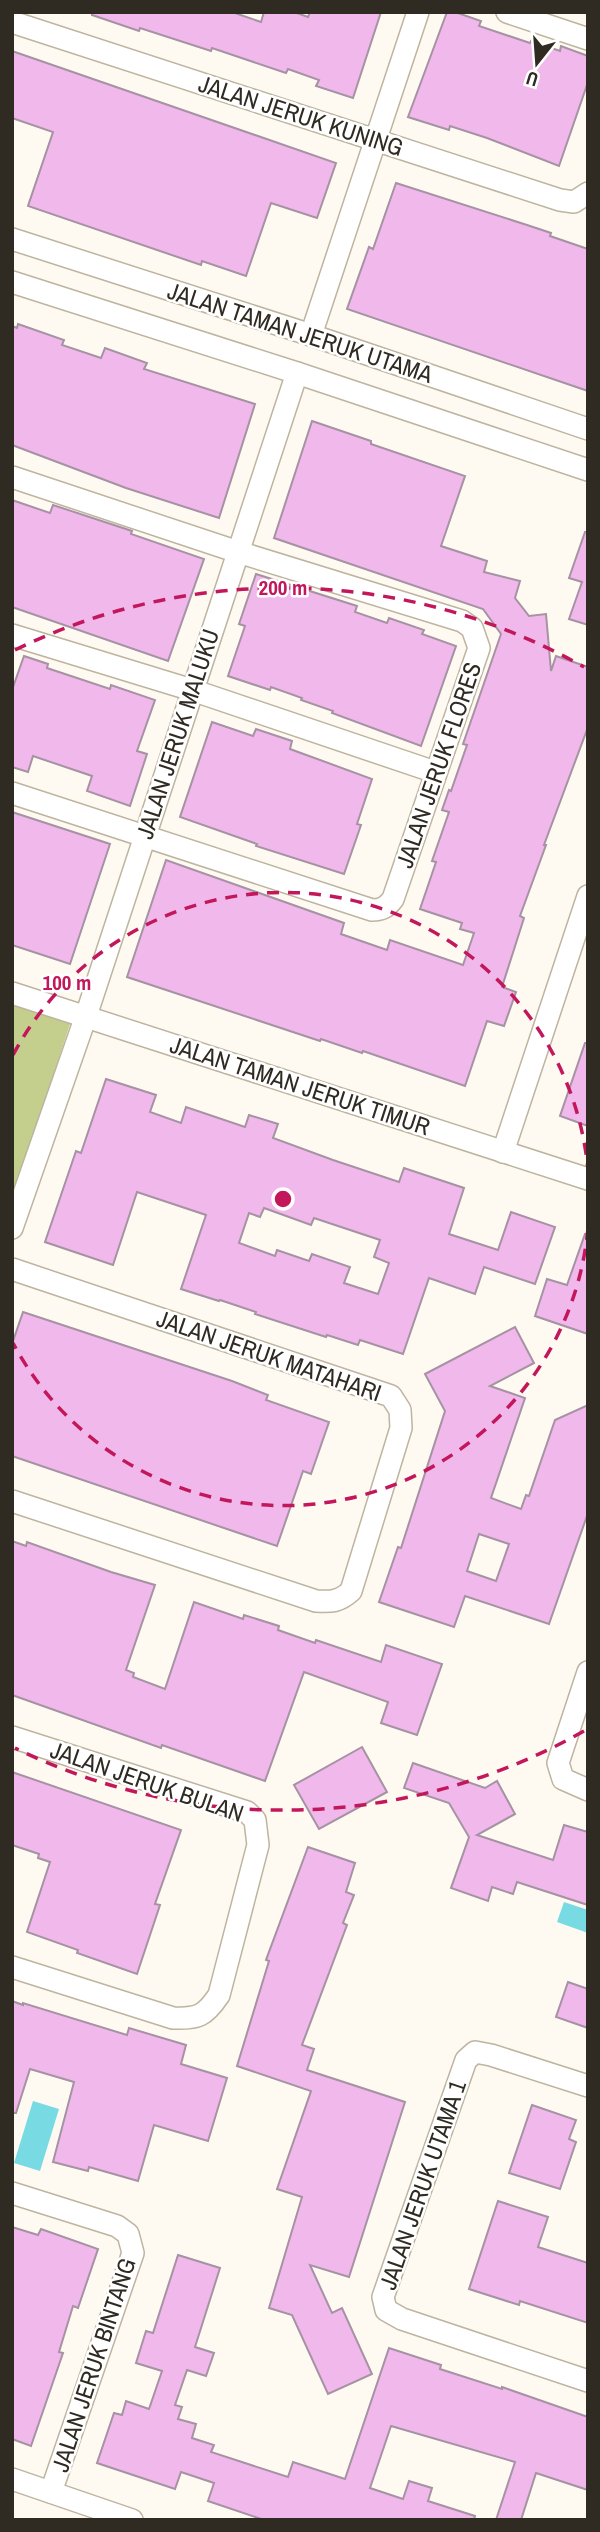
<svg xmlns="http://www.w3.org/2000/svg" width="600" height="2532" font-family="'Archivo Narrow',sans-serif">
  <rect width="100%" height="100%" fill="#fefaf1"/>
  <polygon fill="#c4ce8d" points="12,996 73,1015 12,1201"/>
  <g fill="#78dbe3">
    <polygon points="564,1902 588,1910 588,1933 557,1922"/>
    <polygon points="33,2101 59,2109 40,2171 14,2163"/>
  </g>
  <g fill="#f1b8eb" stroke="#a592a3" stroke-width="2" fill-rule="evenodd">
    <polygon points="92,12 232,12 261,22 264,12 294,12 308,17 310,12 381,12 353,98 316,86 319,80 288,69 286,73 212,48 211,51 140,28 139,31 92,15"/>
    <polygon points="447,12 455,12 481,21 479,26 530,43 531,41 560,51 561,46 588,56 588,82 559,166 487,138 450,126 449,130 408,117"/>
    <polygon points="12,51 336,163 317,218 271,203 246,276 202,261 201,265 28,206 53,132 12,118"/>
    <polygon points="396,183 527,225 551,233 550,236 588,249 588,391 347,309 369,247 373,249"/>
    <polygon points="18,324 64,340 62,345 101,358 105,348 147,363 144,369 255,404 219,518 126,488 12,445 12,326 17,328"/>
    <polygon points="312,421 371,441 371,444 465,476 441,546 487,561 484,572 520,581 515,598 529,616 546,614 551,671 556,656 588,667 588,727 544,845 546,845 520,916 524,918 502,987 516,992 504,1026 487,1021 465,1086 363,1051 362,1053 321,1039 320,1041 127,977 166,860 344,923 341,934 387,950 390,940 463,965 474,933 460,929 462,923 420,909 436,862 432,861 449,812 442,810 449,790 451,791 467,745 463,744 501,634 483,609 274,538"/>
    <polygon points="12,500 50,513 53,505 132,531 131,534 204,559 168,661 12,607"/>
    <polygon points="585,532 588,533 588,625 569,619 582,582 569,578"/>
    <polygon points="256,574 357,606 355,612 387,623 389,618 424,630 422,634 456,646 421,746 332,713 333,711 301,700 302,698 271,687 270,690 228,676 245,626 239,624"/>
    <polygon points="24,656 48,664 47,668 110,689 111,685 155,700 137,751 147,754 130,806 87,791 92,776 33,756 28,772 12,767 12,690"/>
    <polygon points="212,722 253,736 256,729 292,741 290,749 372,779 357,824 361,825 344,874 256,846 257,844 180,817"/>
    <polygon points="12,812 110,844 70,964 12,945"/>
    <polygon points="585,1043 588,1043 588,1126 560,1116"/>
    <path d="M106,1079L156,1095L150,1112L181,1123L186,1107L245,1127L249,1115L278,1124L273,1138L333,1160L399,1182L404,1168L464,1188L449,1234L498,1250L511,1212L555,1227L535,1284L484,1267L475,1294L429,1278L403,1354L360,1340L358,1345L327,1335L326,1337L255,1314L256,1312L220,1300L219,1301L181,1289L206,1215L137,1192L113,1265L45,1242L76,1151L81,1153ZM264,1208L311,1225L314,1218L380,1240L374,1257L389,1263L378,1294L344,1283L350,1267L312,1254L309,1261L277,1250L275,1256L239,1243L249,1213L260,1217Z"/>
    <polygon points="585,1234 588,1234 588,1334 535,1316 547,1279 567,1285"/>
    <polygon points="23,1312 232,1381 268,1395 266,1400 329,1422 311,1474 303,1471 277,1546 12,1456 12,1344"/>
    <path d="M515,1327L534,1363L490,1386L525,1398L491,1498L521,1509L526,1495L529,1496L555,1420L588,1405V1513L549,1624L465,1596L454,1627L379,1602L398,1547L401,1548L445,1411L425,1374ZM479,1534L509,1544L496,1581L467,1571Z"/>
    <polygon points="12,1541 26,1546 27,1542 111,1572 155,1585 126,1670 134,1673 133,1677 165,1689 194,1602 243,1619 244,1615 279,1626 278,1630 315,1643 316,1640 381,1662 386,1645 442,1664 417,1735 381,1723 388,1702 304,1672 265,1781 162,1745 161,1748 12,1695"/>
    <polygon points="362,1747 387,1792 319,1829 294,1785"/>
    <polygon points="413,1763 485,1788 497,1781 515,1814 477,1835 553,1860 564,1825 588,1832 588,1905 517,1882 513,1894 492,1887 488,1901 451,1888 469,1837 449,1803 404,1788"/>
    <polygon points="12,1772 181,1830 155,1904 160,1905 137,1974 77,1953 78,1950 27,1932 50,1862 38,1858 39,1854 12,1845"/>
    <polygon points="308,1847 355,1863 346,1892 354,1895 343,1923 347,1925 302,2045 314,2049 307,2070 405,2102 349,2277 310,2265 332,2313 342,2308 372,2374 328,2394 292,2315 269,2308 302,2197 277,2189 311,2091 237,2066 269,1961 266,1960"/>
    <polygon points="568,1982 588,1989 588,2028 556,2017"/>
    <polygon points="12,2001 23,2005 23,2003 127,2035 129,2028 186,2045 181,2064 227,2078 208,2141 154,2125 138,2181 89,2167 88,2171 53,2162 74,2082 30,2069 16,2113 12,2113"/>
    <polygon points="532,2105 576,2120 569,2139 576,2142 560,2189 509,2173"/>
    <polygon points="498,2201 548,2217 538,2247 588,2263 588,2323 520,2301 519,2305 469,2289"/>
    <polygon points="12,2227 38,2235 41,2229 98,2249 78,2308 73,2306 59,2352 63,2353 31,2446 12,2439"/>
    <polygon points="178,2255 220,2268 195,2347 214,2353 206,2376 187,2370 175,2405 182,2407 178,2419 196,2424 192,2438 214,2445 211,2452 288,2477 293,2462 345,2479 389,2348 441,2365 440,2369 502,2389 502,2387 588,2417 588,2490 536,2473 521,2520 496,2520 515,2462 391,2426 370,2488 403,2499 409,2481 432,2488 428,2501 475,2516 474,2520 264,2520 208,2501 214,2483 181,2472 175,2489 97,2463 114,2413 122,2415 126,2401 149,2409 162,2371 136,2363 146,2331 153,2333"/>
  </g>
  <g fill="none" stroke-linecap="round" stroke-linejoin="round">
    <g stroke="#beb49f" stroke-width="24">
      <g id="minor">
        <polyline points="507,12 588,39"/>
        <polyline points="12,22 560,200 574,202 588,193"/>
        <polyline points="12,239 311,335 588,429"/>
        <polyline points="12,282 297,373 588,470"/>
        <polyline points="311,335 418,12"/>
        <path d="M12,477L238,552L462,621L472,628L479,648L393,899C387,907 382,910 372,910L12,793"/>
        <polyline points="12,635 192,690 435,772"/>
        <polyline points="12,993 588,1179"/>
        <polyline points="503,1152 588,896"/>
        <polyline points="12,1228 86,1016 297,373"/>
        <path d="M12,1269L391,1396L400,1410L401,1428L351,1591C339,1602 331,1602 316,1601L12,1501"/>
        <polyline points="588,1672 558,1763 563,1779 588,1790"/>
        <path d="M12,1737L247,1812L255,1820L258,1845L219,1995C205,2016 198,2019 173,2018L12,1967"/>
        <polyline points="588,2086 491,2055 475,2052 466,2060 383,2297 386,2310 402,2319 588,2381"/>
        <polyline points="12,2193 117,2226 128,2234 133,2253 51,2492"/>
        <polyline points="12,2479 132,2520"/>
      </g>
    </g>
    <use href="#minor" stroke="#fff" stroke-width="21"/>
  </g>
  <g fill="none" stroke="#c2185b" stroke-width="3.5" stroke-dasharray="12 9">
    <path d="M588 1228A306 306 0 0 1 13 1343M13 1055A306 306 0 0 1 588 1170"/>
    <path d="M584 1731A611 611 0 0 1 15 1748M15 650A611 611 0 0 1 584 667"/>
  </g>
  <g text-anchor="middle" stroke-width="5" stroke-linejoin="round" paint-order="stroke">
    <g font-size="24" fill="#2f2b22" stroke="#fff">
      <text transform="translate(301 116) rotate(18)" y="8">JALAN JERUK KUNING</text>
      <text transform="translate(300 333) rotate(18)" y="8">JALAN TAMAN JERUK UTAMA</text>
      <text transform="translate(178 734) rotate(-72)" y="8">JALAN JERUK MALUKU</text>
      <text transform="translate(439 765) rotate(-71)" y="8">JALAN JERUK FLORES</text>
      <text transform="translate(300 1086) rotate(18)" y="8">JALAN TAMAN JERUK TIMUR</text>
      <text transform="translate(269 1356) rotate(19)" y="8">JALAN JERUK MATAHARI</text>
      <text transform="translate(147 1782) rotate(19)" y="8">JALAN JERUK BULAN</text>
      <text transform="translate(423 2185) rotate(-71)" y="8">JALAN JERUK UTAMA 1</text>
      <text transform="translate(94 2365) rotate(-72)" y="8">JALAN JERUK BINTANG</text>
    </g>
  </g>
  <circle cx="283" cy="1199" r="10" fill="#c2185b" stroke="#fff" stroke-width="3.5"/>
  <g font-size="21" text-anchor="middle" font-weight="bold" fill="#c2185b" stroke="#fff" stroke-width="5" stroke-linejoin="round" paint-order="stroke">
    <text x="283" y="595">200 m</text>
    <text x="67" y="990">100 m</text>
  </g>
  <rect width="600" height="2532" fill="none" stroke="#2f2b22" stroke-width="28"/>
  <g transform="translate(537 63) rotate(197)" stroke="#ffffff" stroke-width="5" paint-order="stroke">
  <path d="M0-5L12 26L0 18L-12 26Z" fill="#2f2b22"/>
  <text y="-10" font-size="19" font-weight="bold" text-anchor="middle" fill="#2f2b22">U</text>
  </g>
</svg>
